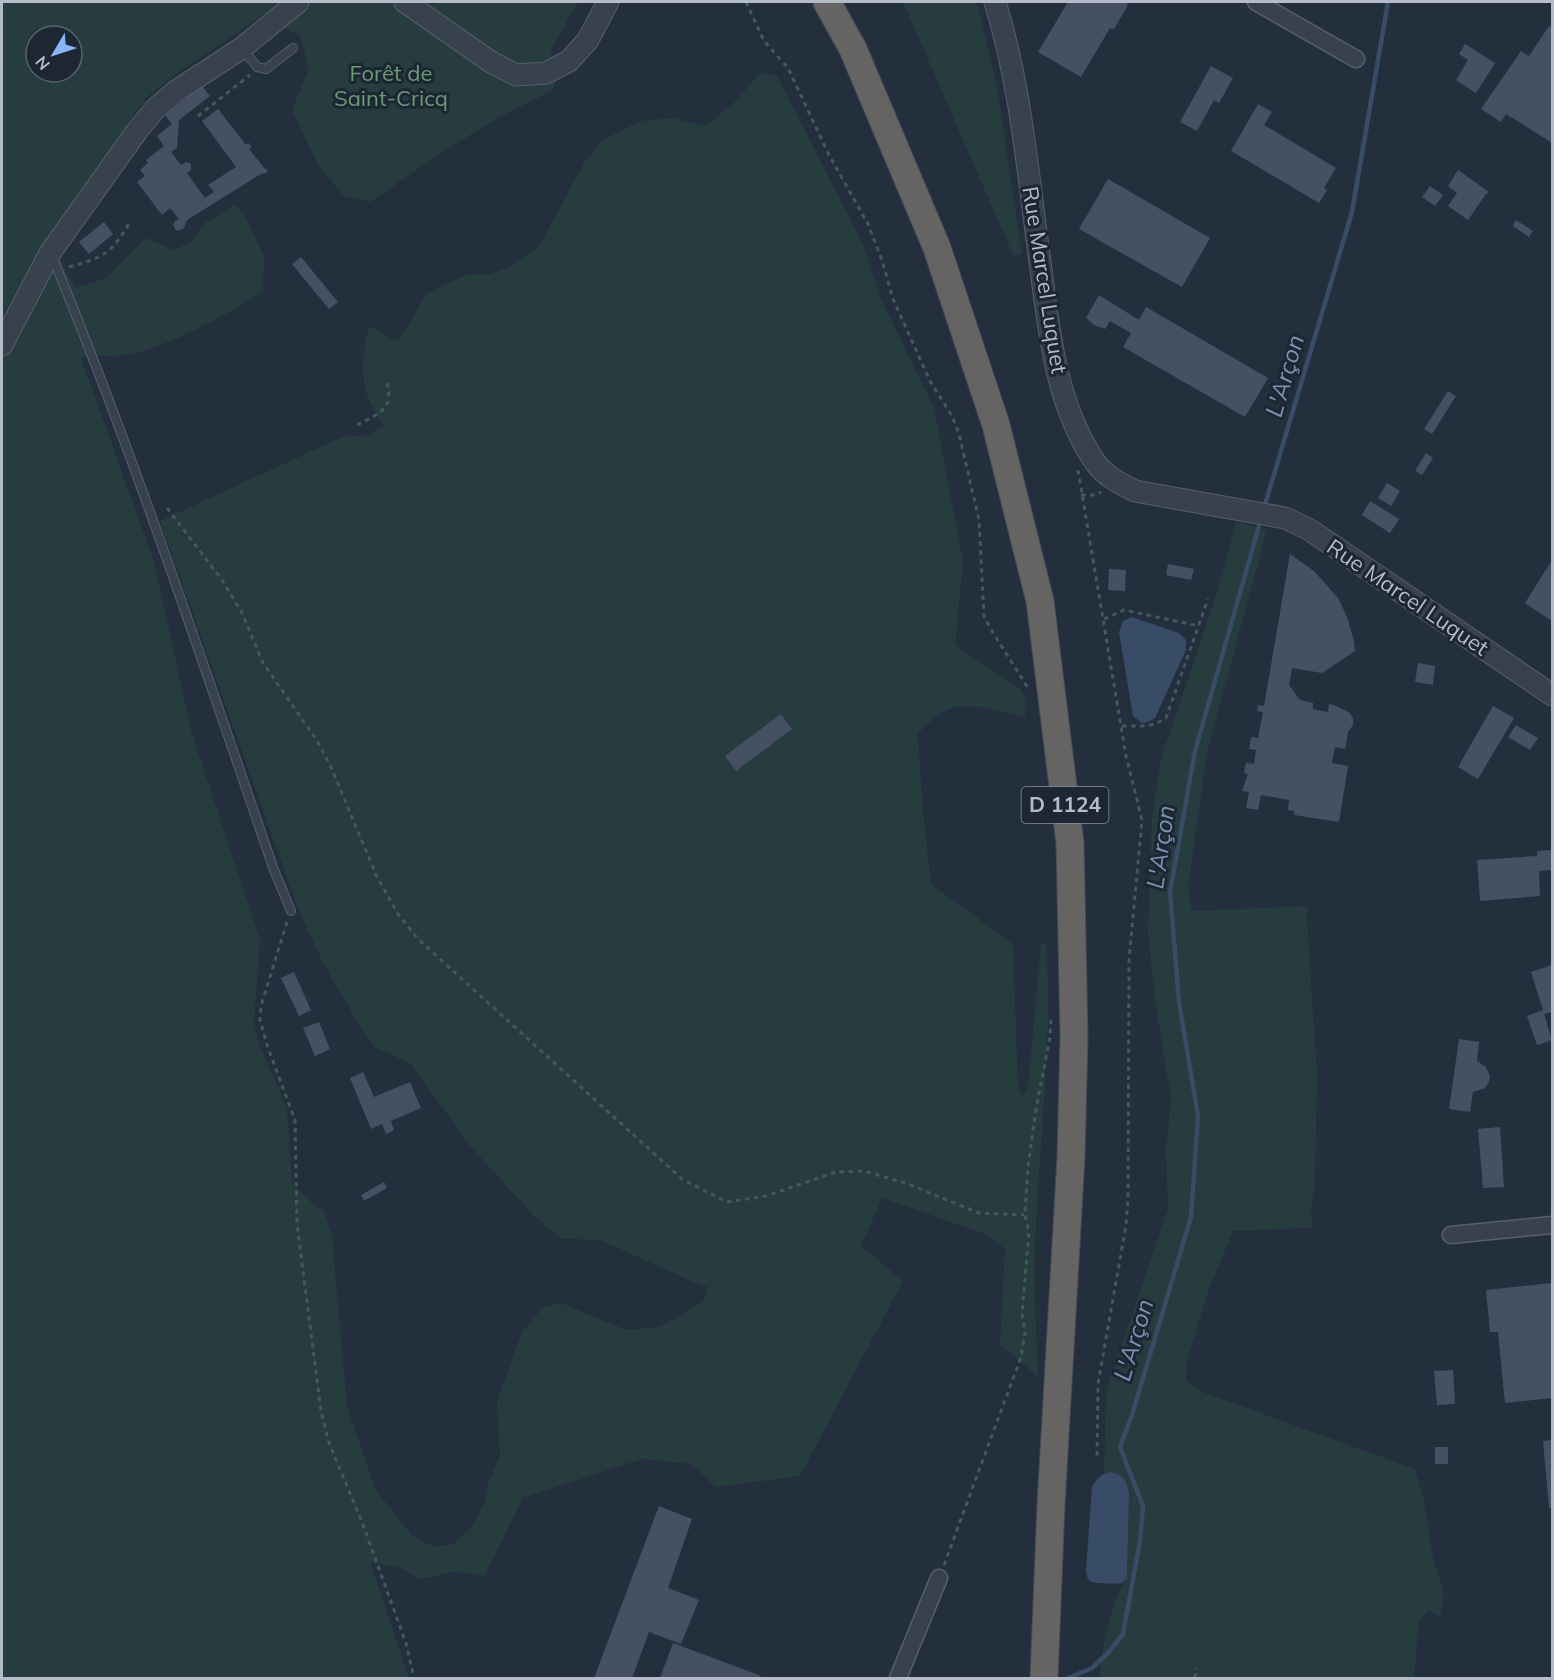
<svg xmlns="http://www.w3.org/2000/svg" width="1554" height="1680" font-family="Mulish,sans-serif">
  <rect width="100%" height="100%" fill="#242f3e"/>
  <g fill="#263c3f" fill-rule="evenodd">
    <path d="M2,2H578L551,50L556,79L553,91C487,119 429,162 370,202L344,196L318,165L292,110L309,69L300,36L263,15L175,75L146,98L46,239L2,324ZM36,36H72V72H36Z"/>
    <polygon points="903,2 976,2 981,17 998,94 1022,254 1013,255"/>
    <path d="M760,73L777,76L863,244L880,297L934,408L963,561L955,645L1021,689L1026,701L1025,717C1006,713 985,706 965,706C948,705 928,721 918,734L923,811L931,884L1013,944L1018,1086L1023,1096L1028,1085L1041,944L1046,943C1053,1037 1040,1132 1036,1226C1033,1276 1036,1327 1038,1377L1000,1344L1005,1249L982,1233L882,1198L861,1246L903,1281L800,1476L716,1487L691,1464L642,1459L523,1498L485,1575L454,1572L420,1579L400,1568L370,1562L409,1678H2V362L59,256L75,288L104,279L146,238L174,250L192,241L202,225L235,205L244,214L264,256L263,292C222,316 183,340 137,353C119,357 99,355 81,358L154,562L192,734L260,939L254,1025L261,1049L287,1108L292,1183L314,1205L324,1211L332,1236L347,1407L376,1490L412,1536L434,1547L453,1544L472,1527L485,1501L488,1484L500,1455L497,1402L522,1332L542,1308L561,1303L626,1330L660,1327L703,1302L708,1287L702,1286L600,1240L562,1239L535,1217L471,1147L410,1063L375,1047L361,1028L324,965L298,909L160,521L346,435L366,437L383,425C379,417 373,409 369,400C359,376 363,350 369,326L398,342L427,293L465,275L490,274L507,268L539,246L584,163L604,139L640,121L673,118L705,126L732,105Z"/>
    <path d="M1236,522L1267,530L1207,752L1188,887L1192,911L1308,906L1307,919L1317,1074L1315,1180L1311,1210L1313,1228L1233,1231L1210,1287L1186,1363V1380L1200,1391L1415,1469L1423,1496L1433,1557L1444,1592L1440,1616L1429,1610L1419,1621L1414,1678H1100C1100,1654 1112,1597 1127,1578L1129,1493L1127,1481L1111,1472L1104,1473L1106,1392L1168,1209L1166,1149L1171,1099L1155,1000L1148,931L1152,818L1161,758L1214,602Z"/>
  </g>
  <g fill="#394c67">
    <polygon points="1132,617 1179,633 1186,640 1186,650 1155,718 1148,722 1142,723 1133,716 1119,632 1123,621"/>
    <path d="M1111,1472C1124,1476 1127,1480 1129,1493L1127,1578L1122,1583C1116,1584 1095,1584 1090,1581C1087,1579 1087,1575 1086,1571L1092,1487C1097,1478 1101,1474 1111,1472Z"/>
  </g>
  <g fill="none" stroke-linecap="round" stroke-linejoin="round">
    <g stroke="#394c67" stroke-width="4.5">
      <polyline points="1264,508 1352,212 1388,2"/>
      <polyline points="1068,1678 1092,1668 1109,1652 1123,1634 1140,1541 1143,1506 1120,1447 1132,1415 1191,1217 1198,1116 1179,1002 1170,892 1195,751 1261,519"/>
    </g>
  </g>
  <g fill="#455162">
    <polygon points="1068,2 1125,2 1128,5 1114,29 1110,28 1081,77 1038,52"/>
    <polygon points="1549,26 1552,28 1552,143 1506,114 1501,122 1481,109 1521,51 1529,56"/>
    <polygon points="1465,44 1495,63 1476,93 1456,80 1468,60 1459,54"/>
    <polygon points="1211,66 1233,78 1219,103 1214,100 1197,131 1180,122"/>
    <polygon points="202,86 210,96 179,120 177,148 171,152 181,165 186,162 191,164 191,170 187,173 205,198 214,192 208,185 236,167 202,121 218,109 246,145 249,143 252,147 249,149 265,169 267,169 267,173 261,174 187,220 184,228 178,231 175,229 173,225 175,221 179,219 170,208 162,215 137,182 145,176 140,170 148,163 146,160 164,146 157,136 172,124 165,115"/>
    <polygon points="1258,104 1272,112 1264,125 1336,168 1324,188 1327,190 1319,203 1231,151"/>
    <polygon points="1458,170 1489,192 1486,194 1468,220 1448,206 1457,193 1448,186"/>
    <polygon points="1108,179 1210,238 1182,287 1079,229"/>
    <polygon points="1430,186 1443,195 1435,206 1422,197"/>
    <polygon points="1516,220 1533,231 1529,237 1513,226"/>
    <polygon points="104,222 113,234 89,254 79,242"/>
    <polygon points="301,257 338,302 329,309 292,264"/>
    <polygon points="1099,295 1139,320 1146,307 1268,378 1245,417 1123,347 1131,333 1110,321 1105,329 1094,325 1086,318"/>
    <polygon points="1448,391 1456,396 1432,434 1424,429"/>
    <polygon points="1426,453 1433,458 1422,475 1415,471"/>
    <polygon points="1387,483 1400,491 1391,506 1378,498"/>
    <polygon points="1370,501 1399,519 1390,533 1362,515"/>
    <polygon points="1290,554 1314,571 1338,598 1347,617 1354,641 1355,651 1322,673 1292,668 1289,685 1300,700 1313,703 1313,709 1328,712 1329,704 1334,705 1349,712 1353,718 1353,725 1348,732 1345,749 1335,747 1332,763 1348,766 1339,822 1294,815 1294,811 1288,810 1289,800 1261,795 1258,810 1246,808 1249,792 1242,791 1248,774 1244,773 1246,763 1254,764 1256,750 1249,749 1251,737 1258,738 1263,712 1257,711 1258,705 1264,706"/>
    <polygon points="1552,560 1552,621 1525,603"/>
    <polygon points="1168,564 1194,569 1191,580 1166,575"/>
    <polygon points="1109,569 1126,570 1125,591 1108,590"/>
    <polygon points="1418,663 1435,666 1433,685 1415,682"/>
    <polygon points="1493,706 1514,718 1478,779 1458,767"/>
    <polygon points="781,714 792,729 736,771 725,756"/>
    <polygon points="1516,725 1538,738 1530,750 1508,737"/>
    <polygon points="1552,850 1552,870 1539,871 1540,896 1480,901 1477,860 1537,856 1537,851"/>
    <polygon points="1552,965 1552,1012 1544,1014 1552,1040 1537,1045 1527,1016 1543,1010 1531,972"/>
    <polygon points="294,972 311,1010 299,1016 281,978"/>
    <polygon points="319,1022 330,1049 315,1056 303,1028"/>
    <polygon points="1459,1039 1479,1042 1477,1061 1486,1067 1490,1076 1489,1082 1485,1088 1473,1092 1470,1112 1449,1109"/>
    <polygon points="363,1072 374,1097 410,1082 421,1108 391,1121 394,1130 386,1134 382,1124 371,1129 350,1078"/>
    <polygon points="1500,1127 1504,1187 1483,1188 1478,1129"/>
    <polygon points="384,1182 387,1188 364,1201 361,1195"/>
    <polygon points="1552,1283 1552,1398 1505,1403 1498,1332 1490,1332 1486,1290"/>
    <polygon points="1453,1370 1455,1404 1437,1405 1434,1371"/>
    <polygon points="1552,1440 1552,1508 1549,1508 1543,1441"/>
    <rect x="1435" y="1447" width="13" height="17"/>
    <polygon points="659,1506 692,1519 668,1588 699,1600 681,1644 649,1632 632,1678 594,1678"/>
    <polygon points="673,1643 761,1676 760,1678 660,1678"/>
  </g>
  <g fill="none" stroke-linecap="round" stroke-linejoin="round">
    <g stroke="#565f6c" stroke-width="10">
      <g id="service">
        <polyline points="242,48 257,67 266,69 293,48"/>
        <path d="M52,256C135,457 203,664 274,870L291,911"/>
      </g>
    </g>
    <g stroke="#565f6c" stroke-width="19">
      <g id="minor">
        <polyline points="1256,2 1356,59"/>
        <polyline points="1451,1235 1552,1225"/>
        <polyline points="898,1678 939,1578"/>
      </g>
    </g>
    <g stroke="#565f6c" stroke-width="23">
      <g id="tertiary">
        <polyline points="405,2 491,62 516,75 546,73 569,61 588,40 608,2"/>
        <path d="M995,2C1021,86 1028,175 1040,262C1049,330 1055,403 1095,462C1105,476 1119,483 1135,491L1285,518L1310,530L1552,695"/>
        <polyline points="2,345 50,253 137,131 155,109 176,91 242,48 298,2"/>
      </g>
    </g>
    <g stroke="#434c59" stroke-width="29">
      <polyline id="trunk" points="827,2 853,49 937,248 996,425 1040,601 1070,843 1074,1036 1071,1157 1051,1505 1044,1678"/>
    </g>
    <g stroke="#44595c" stroke-width="3" stroke-dasharray="4.5 4.5" stroke-linecap="butt">
      <polyline points="746,2 764,41 788,68 829,155 868,224 882,260 893,299 930,381 952,416 959,434 979,520 984,616 990,628 1028,688"/>
      <polyline points="198,116 250,75"/>
      <path d="M69,267C105,257 112,253 131,220"/>
      <path d="M357,425C381,413 395,408 386,379"/>
      <polyline points="1078,470 1126,756 1142,820 1129,960 1128,1199 1126,1225 1098,1384 1097,1458"/>
      <polyline points="1081,495 1095,495 1101,492"/>
      <polyline points="167,508 222,580 242,613 263,663 316,739 331,767 377,877 398,914 418,939 682,1179 727,1202 766,1196 836,1172 864,1171 905,1183 979,1213 1024,1215"/>
      <polyline points="1104,619 1124,610 1199,626"/>
      <path d="M1122,726C1139,726 1152,728 1166,718L1208,599"/>
      <polyline points="287,922 261,1006 260,1020 268,1048 295,1120 297,1224 321,1411 329,1443 362,1522 406,1643 414,1678"/>
      <polyline points="944,1565 1021,1357 1025,1333 1022,1314 1029,1232 1025,1215 1028,1167 1036,1109 1050,1037 1051,1019"/>
      <polyline points="1195,1678 1196,1668"/>
    </g>
    <use href="#service" stroke="#38414e" stroke-width="8"/>
    <use href="#minor" stroke="#38414e" stroke-width="16"/>
    <use href="#tertiary" stroke="#38414e" stroke-width="21"/>
    <use href="#trunk" stroke="#656462" stroke-width="27"/>
  </g>
  <g text-anchor="middle" stroke-width="6" stroke-linejoin="round" paint-order="stroke">
    <rect fill="#1d2633" stroke="#878f9c" stroke-width="1.5" x="1021.5" y="787" width="87" height="36" rx="4.5"/>
    <g font-size="21" font-weight="bold" fill="#b4bcc9">
      <text x="1065" y="812">D 1124</text>
    </g>
    <g font-size="22" fill="#6b9a76" stroke="#1d2633">
      <text x="391" y="81">Forêt de<tspan x="391" dy="25">Saint-Cricq</tspan></text>
    </g>
    <g font-size="22" fill="#b4bcc9" stroke="#1d2633">
      <text transform="translate(1045 280) rotate(81)" y="8">Rue Marcel Luquet</text>
      <text transform="translate(1408 597) rotate(34)" y="8">Rue Marcel Luquet</text>
    </g>
    <g font-size="24" font-style="italic" fill="#7c92b1" stroke="#1d2633">
      <text transform="translate(1285 376) rotate(-74)" y="8">L'Arçon</text>
      <text transform="translate(1161 847) rotate(-82)" y="8">L'Arçon</text>
      <text transform="translate(1134 1340) rotate(-73)" y="8">L'Arçon</text>
    </g>
  </g>
  <rect width="1554" height="1680" fill="none" stroke="#b4bcc9" stroke-width="6"/>
  <g transform="translate(54 54) rotate(231)"><circle r="28" fill="#1d2633" stroke="#59626f" stroke-width="1.5"/>
  <path d="M0-4.5L10 22L0 15L-10 22Z" fill="#8ab4f8"/>
  <text y="-9" font-size="16" font-weight="bold" text-anchor="middle" fill="#b4bcc9">N</text>
  </g>
</svg>
